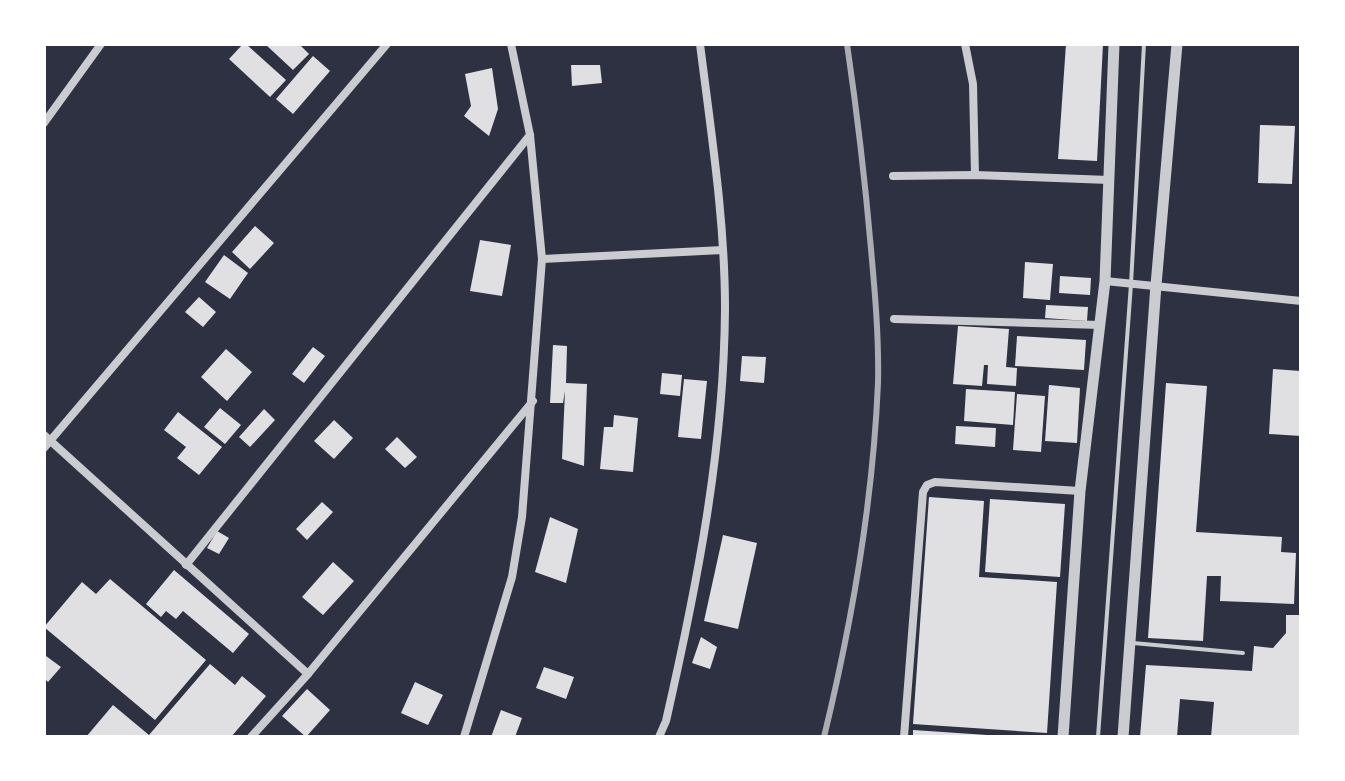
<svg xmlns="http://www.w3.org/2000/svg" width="1345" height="781" font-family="'Exo 2',sans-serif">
  <rect width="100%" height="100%" fill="#2d3142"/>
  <g fill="#e0e0e3">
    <polygon points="243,44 246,44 286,80 270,97 229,59"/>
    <polygon points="265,44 299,44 309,54 293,70"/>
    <polygon points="1066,44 1103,44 1097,161 1058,159"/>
    <polygon points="313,56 330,71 293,114 276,99"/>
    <polygon points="571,65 600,65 602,83 572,86"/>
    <polygon points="492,68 498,109 489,136 464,116 471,106 465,74"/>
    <polygon points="1260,125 1295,126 1292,184 1258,183"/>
    <polygon points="255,226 274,243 250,269 232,252"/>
    <polygon points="480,240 511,245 502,296 470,291"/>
    <polygon points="224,255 248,273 230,299 205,282"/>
    <polygon points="1025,262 1053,264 1050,300 1023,298"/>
    <polygon points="1060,276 1091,278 1090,295 1059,293"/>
    <polygon points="199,297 216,312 203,327 185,312"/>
    <polygon points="1046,305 1088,307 1087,321 1045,318"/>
    <polygon points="958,326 1009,329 1006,367 1017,368 1016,386 987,384 988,365 984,365 982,386 953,384"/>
    <polygon points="1017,336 1086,340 1084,370 1015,366"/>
    <polygon points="553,345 567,346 566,383 587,384 584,466 562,459 565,391 563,403 550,403"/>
    <polygon points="313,347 325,356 304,383 292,374"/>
    <polygon points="226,349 252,372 227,401 201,377"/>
    <polygon points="742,356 766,357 764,383 740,381"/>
    <polygon points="1273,369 1301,371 1301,436 1269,434"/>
    <polygon points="662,373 682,375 680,396 660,394"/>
    <polygon points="684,379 707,381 701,439 678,437"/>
    <polygon points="1166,383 1207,386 1196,532 1282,537 1281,552 1296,553 1294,604 1220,601 1221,576 1207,576 1203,641 1148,638"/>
    <polygon points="1049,385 1080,388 1077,443 1045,441"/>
    <polygon points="966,389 1015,392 1013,425 964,421"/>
    <polygon points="1017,394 1045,396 1041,452 1013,450"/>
    <polygon points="220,408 241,425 225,444 204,427"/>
    <polygon points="264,409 275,420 250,447 239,437"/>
    <polygon points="178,412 222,447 199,475 177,458 186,447 164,430"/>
    <polygon points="614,415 638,418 633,472 600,469 604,427 613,427"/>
    <polygon points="334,420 353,438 334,459 314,441"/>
    <polygon points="956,426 996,428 995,447 955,444"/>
    <polygon points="397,437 417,457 405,468 385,449"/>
    <polygon points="929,497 984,501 979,577 1057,582 1047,733 913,724"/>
    <polygon points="990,499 1065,504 1060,577 985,572"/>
    <polygon points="322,502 333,512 307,540 296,529"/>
    <polygon points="550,517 578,529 566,583 535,572"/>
    <polygon points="217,531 229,538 219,554 207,548"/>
    <polygon points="723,535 757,543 738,629 704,621"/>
    <polygon points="333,562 354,581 323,615 302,597"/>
    <polygon points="174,570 249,634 233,653 183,611 176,619 166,611 161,617 146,604"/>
    <polygon points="110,579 206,660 155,720 44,627 82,582 96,594"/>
    <polygon points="1286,615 1301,615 1301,737 1211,737 1214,702 1180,699 1177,737 1140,737 1146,665 1252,671 1254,646 1273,648 1286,633"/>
    <polygon points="701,637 717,647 710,669 692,663"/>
    <polygon points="46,656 61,667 48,682 44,678 44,659"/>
    <polygon points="210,664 235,685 242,676 266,696 231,737 86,737 113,705 149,735"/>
    <polygon points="544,667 574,677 566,699 536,688"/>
    <polygon points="415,682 443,695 428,725 401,713"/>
    <polygon points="307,689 330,710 306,737 282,716"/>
    <polygon points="501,710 522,718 515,737 491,737"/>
    <polygon points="913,730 987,735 987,737 913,737"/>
  </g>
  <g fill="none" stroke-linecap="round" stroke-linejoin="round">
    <g stroke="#caccd0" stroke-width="4">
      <polyline points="1133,643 1243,653"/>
      <polyline points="1098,737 1131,284 1144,44"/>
    </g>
    <g stroke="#caccd0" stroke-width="8">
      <polyline points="965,44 973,84 975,175"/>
      <polyline points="44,123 101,44"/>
      <polyline points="893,176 975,175 1109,180"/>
      <polyline points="542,259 723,250"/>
      <polyline points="1105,281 1301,301"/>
      <polyline points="894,319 1100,325"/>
      <polyline points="44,435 308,674"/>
      <polyline points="44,448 387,44"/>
      <polyline points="186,565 530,135"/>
      <polyline points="251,737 308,674 533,401"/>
      <polyline points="464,737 512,577 522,517 542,259 530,135 511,44"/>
      <path d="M659,737L666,721C697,585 724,449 725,309C725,220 711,132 700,44"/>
      <polyline points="904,737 923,492 927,485 935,482 1080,491"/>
    </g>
    <g stroke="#caccd0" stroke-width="11">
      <polyline points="1063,737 1080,491 1105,281 1114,44"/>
      <polyline points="1123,737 1156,285 1177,44"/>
    </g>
    <path stroke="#abadb3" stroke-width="6" d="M824,737C852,622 873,501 878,383C879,338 875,293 871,249C865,180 857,112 847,44"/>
  </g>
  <rect width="1345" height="781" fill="none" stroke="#ffffff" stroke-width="92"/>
</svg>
